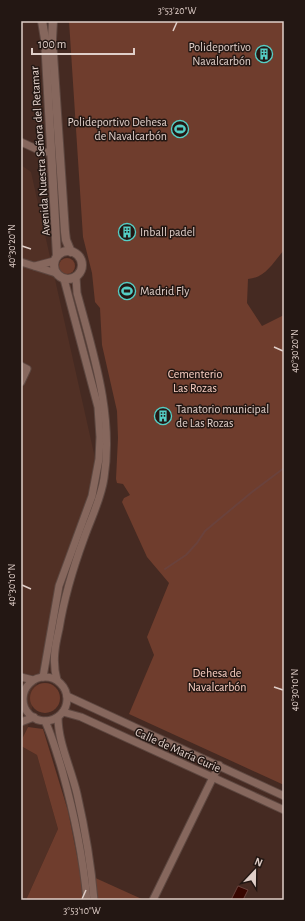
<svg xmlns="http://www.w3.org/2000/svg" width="305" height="921" font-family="'Alegreya Sans',sans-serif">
  <rect width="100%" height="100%" fill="#452a22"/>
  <g fill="#513025">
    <polygon points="21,165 31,172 97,467 53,606 28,727 21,741"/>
    <polygon points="21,746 37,755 58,829 26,900 21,900"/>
  </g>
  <g fill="#6f3d2d">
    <path d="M69,21H284V250C273,263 265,278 248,279L247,303L262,326L284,315V785L129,714L154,655L147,637L169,583L147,557L122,502L124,498L130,495L123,484L117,483L116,479L118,438L117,411L102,345L100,308L95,302L92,273L83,237Z"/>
    <circle cx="67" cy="266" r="8"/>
    <circle cx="45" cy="698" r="15"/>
    <polygon points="28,727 43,729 68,811 80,871 144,900 26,900 58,829 37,755 21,746 21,741"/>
  </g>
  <polygon fill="#370600" stroke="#6a423c" points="238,886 248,890 243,900 231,900"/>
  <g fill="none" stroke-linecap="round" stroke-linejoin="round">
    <polyline stroke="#6a423c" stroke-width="2" points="165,569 186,555 197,543 205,531 252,492 284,468"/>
    <g stroke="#5d4740" stroke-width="9">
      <g id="minor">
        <polyline points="21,142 43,152 51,152"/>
        <polyline points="21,262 56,273"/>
        <polyline points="35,266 54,261"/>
        <polyline points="21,366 27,369 21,382"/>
        <polyline points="21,677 33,680"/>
        <polyline points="43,677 59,586 92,496 99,459 100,437 98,407 64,279"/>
        <circle cx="45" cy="699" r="22"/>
        <path d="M57,680C52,662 55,646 59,629C64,598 73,568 84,538C91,518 101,499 104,478C114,415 93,353 77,293L76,277"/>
        <polyline points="67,696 284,796"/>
        <polyline points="63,712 81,717 284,810"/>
        <path d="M58,717C58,743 71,768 77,794C85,829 91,864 94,900"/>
        <path d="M45,721C52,736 57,753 62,770C74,813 83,856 87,900"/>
        <polyline points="21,722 34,717"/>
        <polyline points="153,900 219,765"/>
      </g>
    </g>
    <g stroke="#5d4740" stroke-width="10">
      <g id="tertiary">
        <polyline points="42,21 45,39 57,256"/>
        <polyline points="53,21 52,39 65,232 66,240 71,252"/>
        <circle cx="68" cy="265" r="14"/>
      </g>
    </g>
    <use href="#minor" stroke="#86675d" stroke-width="7"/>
    <use href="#tertiary" stroke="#86675d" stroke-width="8"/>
  </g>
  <path fill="none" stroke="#e0cfc9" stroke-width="1.5" d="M173,31L177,22M22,246L31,249M274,347L283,351M22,585L31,589M274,687L283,690M82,899L86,890"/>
  <defs>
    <g id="building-ring" transform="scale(0.9)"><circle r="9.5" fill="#231713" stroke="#55cec5" stroke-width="1.5"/><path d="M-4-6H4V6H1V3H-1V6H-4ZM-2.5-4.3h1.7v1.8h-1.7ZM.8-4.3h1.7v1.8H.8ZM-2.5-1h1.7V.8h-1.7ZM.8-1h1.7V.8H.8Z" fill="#55cec5"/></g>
    <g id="stadium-ring" transform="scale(0.9)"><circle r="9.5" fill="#231713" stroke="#55cec5" stroke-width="1.5"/><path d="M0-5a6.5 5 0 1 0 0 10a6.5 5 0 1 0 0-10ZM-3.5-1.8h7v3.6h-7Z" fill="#55cec5"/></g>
  </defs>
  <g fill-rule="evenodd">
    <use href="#building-ring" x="264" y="54"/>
    <use href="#stadium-ring" x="180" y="129"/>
    <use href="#building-ring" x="127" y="232"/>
    <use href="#stadium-ring" x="127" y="291"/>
    <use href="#building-ring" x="163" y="416"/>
  </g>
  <g text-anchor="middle" stroke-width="3" stroke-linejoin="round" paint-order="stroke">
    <g font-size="12" fill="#e0cfc9" stroke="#231713" text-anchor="start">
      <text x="251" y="51" text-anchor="end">Polideportivo<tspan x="251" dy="14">Navalcarbón</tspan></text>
      <text x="167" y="126" text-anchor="end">Polideportivo Dehesa<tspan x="167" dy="14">de Navalcarbón</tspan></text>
      <text x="140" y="236">Inball padel</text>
      <text x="140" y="295">Madrid Fly</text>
      <text x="176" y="413">Tanatorio municipal<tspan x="176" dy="14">de Las Rozas</tspan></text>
    </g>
    <g font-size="12" fill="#e0cfc9" stroke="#231713">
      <text transform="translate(40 151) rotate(-94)" y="4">Avenida Nuestra Señora del Retamar</text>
      <text transform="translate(178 750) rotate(24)" y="4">Calle de María Curie</text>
    </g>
    <g font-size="12" fill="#facfc2" stroke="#231713">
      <text x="195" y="378">Cementerio<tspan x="195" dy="14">Las Rozas</tspan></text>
      <text x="217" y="677">Dehesa de<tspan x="217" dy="14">Navalcarbón</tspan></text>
    </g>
  </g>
  <rect width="305" height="921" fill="none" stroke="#231713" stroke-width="44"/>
  <g transform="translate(255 871) rotate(22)" stroke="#231713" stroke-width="3" paint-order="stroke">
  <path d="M0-3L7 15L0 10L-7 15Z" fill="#e0cfc9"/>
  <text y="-6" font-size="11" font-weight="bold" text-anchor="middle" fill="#e0cfc9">N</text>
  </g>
  <path d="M32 48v6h102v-6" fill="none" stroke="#e0cfc9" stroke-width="2"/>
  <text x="38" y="48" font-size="12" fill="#e0cfc9" stroke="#231713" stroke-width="3" paint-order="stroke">100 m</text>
  <rect x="22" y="22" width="261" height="877" fill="none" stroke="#e0cfc9" stroke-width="1.5"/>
  <g font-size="10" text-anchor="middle" fill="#e0cfc9">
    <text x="177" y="14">3°53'20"W</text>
    <text transform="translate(11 246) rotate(-90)" y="4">40°30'20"N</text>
    <text transform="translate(294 351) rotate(-90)" y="4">40°30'20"N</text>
    <text transform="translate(11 585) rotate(-90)" y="4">40°30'10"N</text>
    <text transform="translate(294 690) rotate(-90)" y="4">40°30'10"N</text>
    <text x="82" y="914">3°53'10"W</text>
  </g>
</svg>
